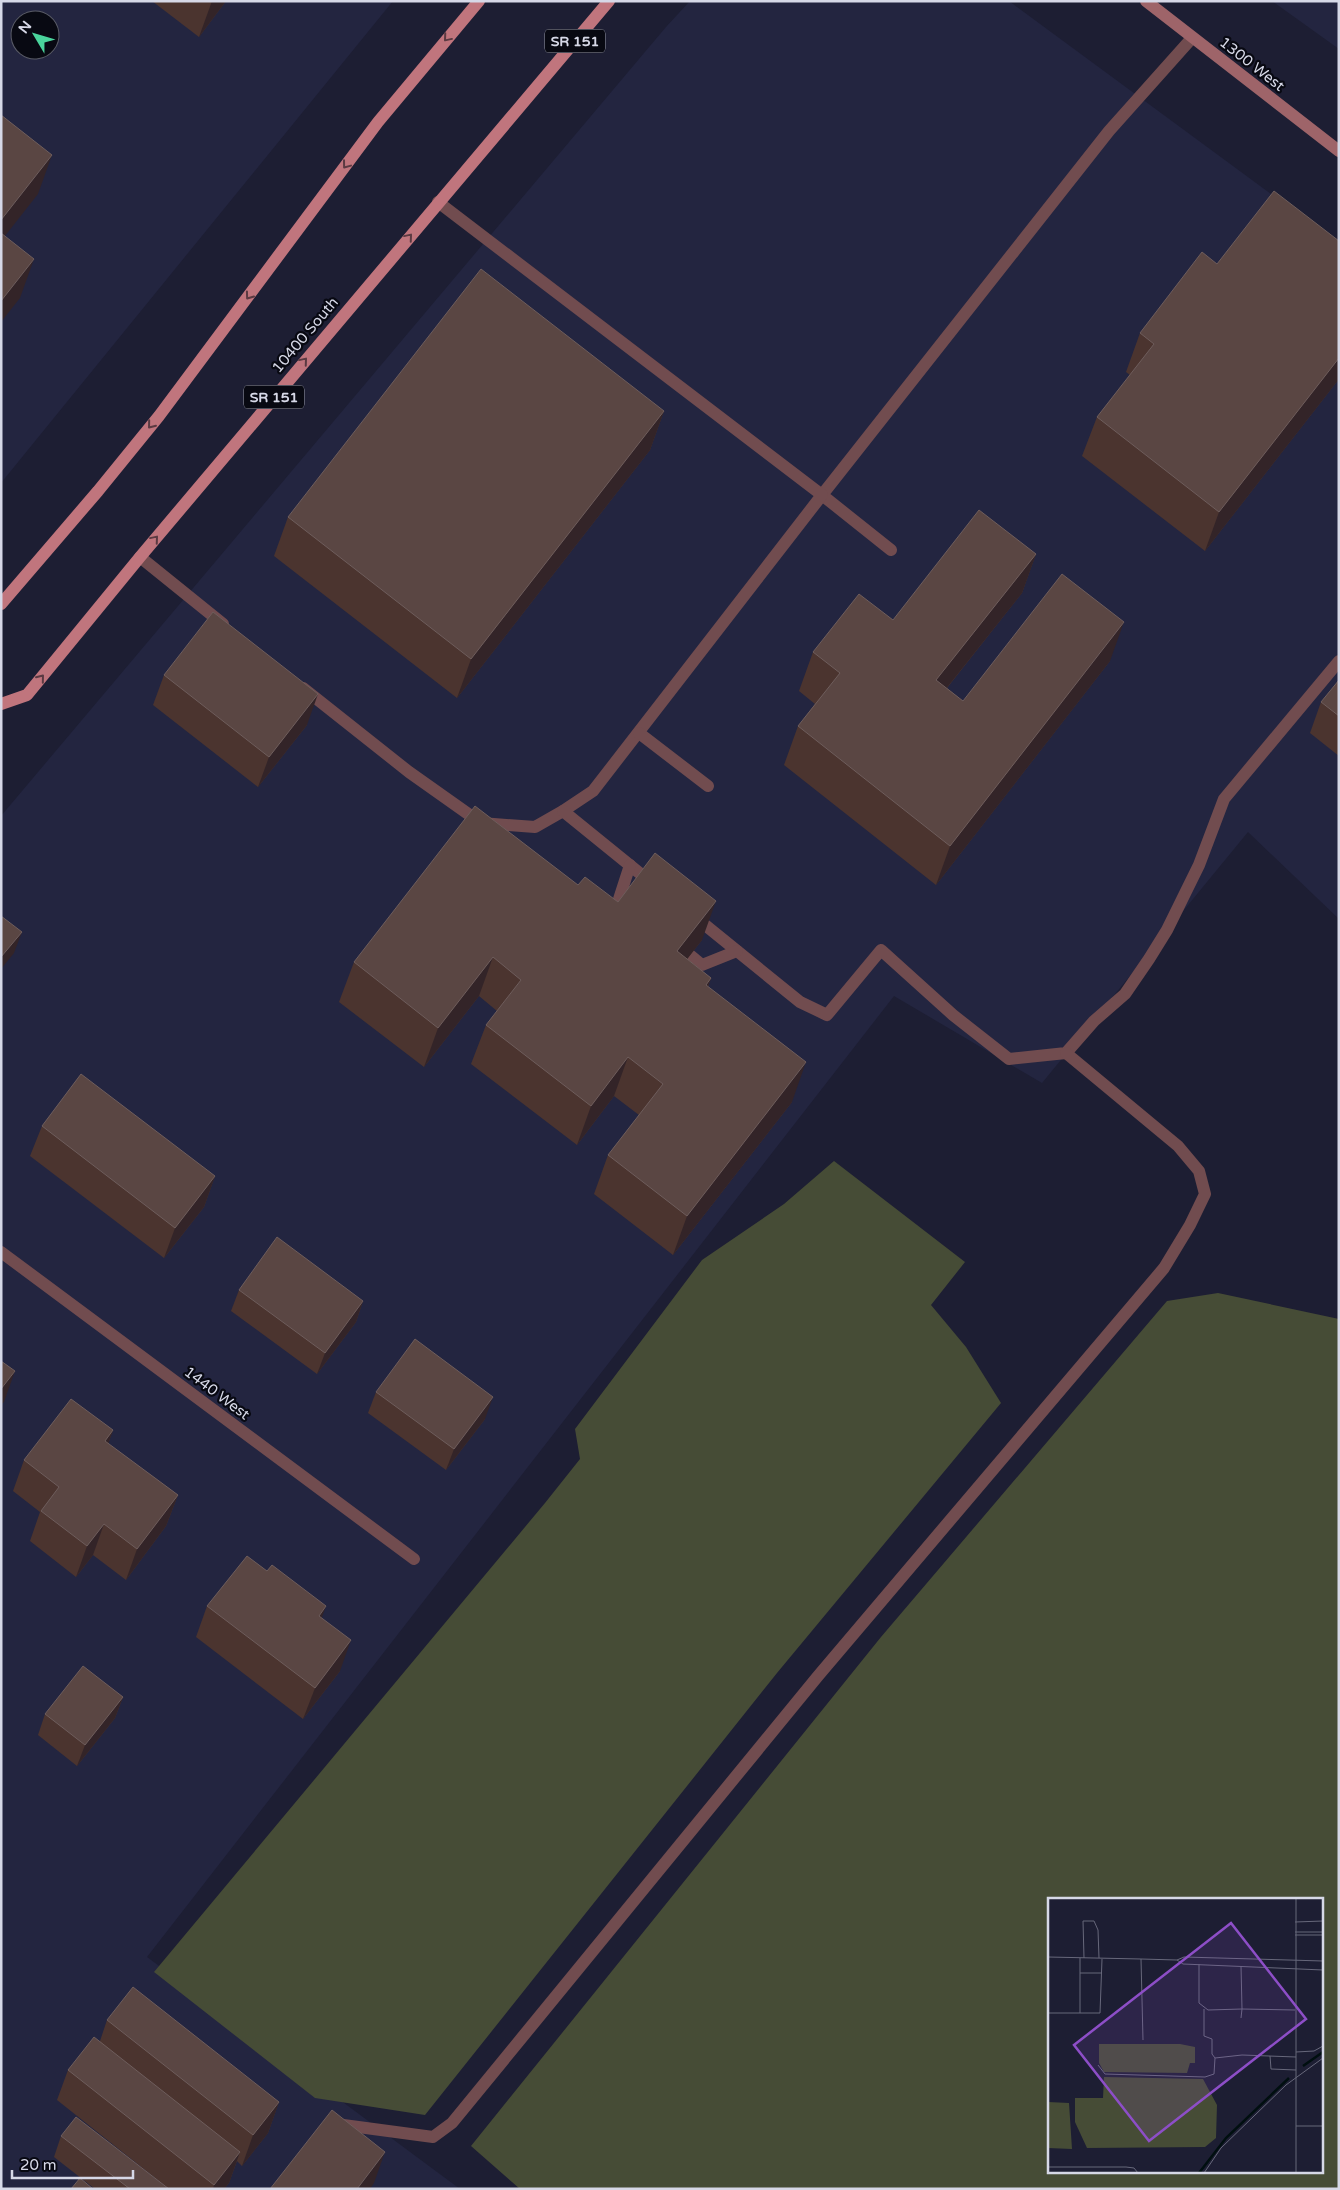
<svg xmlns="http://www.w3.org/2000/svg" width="1340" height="2190" font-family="'Varela Round',sans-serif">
  <rect width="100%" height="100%" fill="#1d1e33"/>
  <g fill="#232540" fill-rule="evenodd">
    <path d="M1,1H393L1,483ZM20,20H50V50H20Z"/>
    <polygon points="690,1 1009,1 1339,244 1339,919 1248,832 1042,1083 894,996 147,1957 460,2189 1,2189 1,816 666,27"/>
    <polygon points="1272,1 1339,1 1339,49"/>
  </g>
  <g fill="#464c36" fill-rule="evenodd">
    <polygon points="834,1161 965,1262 931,1305 966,1347 1001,1403 777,1673 425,2115 315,2098 154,1972 545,1503 580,1459 575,1429 702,1260 784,1204"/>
    <path d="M1218,1293L1339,1319V2189H520L471,2146L881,1637L1167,1301ZM1049,1899H1321V2171H1049Z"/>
  </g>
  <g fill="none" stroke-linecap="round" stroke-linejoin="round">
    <g stroke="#714c4f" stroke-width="12">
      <polyline points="891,550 822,495 1109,131 1192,38"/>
      <polyline points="140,557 223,624"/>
      <polyline points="303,688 409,772 481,823 535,827 563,811 593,791 822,495 438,202"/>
      <polyline points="639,733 708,786"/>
      <polyline points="563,811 653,884"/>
      <polyline points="629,907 619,899 630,865"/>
      <polyline points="694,916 800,1002 827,1015 881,950 953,1015 1009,1059 1066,1053 1094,1021 1125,994 1149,959 1167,930 1199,865 1224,799 1339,661"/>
      <polyline points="690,955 702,965 737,951"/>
      <polyline points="336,2124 433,2137 452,2123 818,1676 1164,1268 1190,1225 1205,1194 1199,1171 1178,1146 1066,1053"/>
    </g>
    <polyline stroke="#714c4f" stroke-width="12" points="1,1252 414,1559"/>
    <polyline stroke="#9e6469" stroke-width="12" points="1146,1 1339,151"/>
    <g stroke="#c0757d" stroke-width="12">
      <polyline points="1,604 98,491 159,416 378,122 479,1"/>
      <polyline points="1,704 27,695 140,557 609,1"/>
    </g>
  </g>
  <g fill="#4b342f">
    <polygon points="152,1 226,1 199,37"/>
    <polygon points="1339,241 1339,379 1205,551 1082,456 1097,417 1130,375 1126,372 1140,333 1217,264"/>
    <polygon points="664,411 650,450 457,698 274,556 288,517"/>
    <polygon points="1036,554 1022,593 947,688 963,701 1110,661 936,885 784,765 798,726 815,704 799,691 813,652 893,620"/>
    <polygon points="164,675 307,725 258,787 153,705"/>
    <polygon points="1339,680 1339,756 1310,733 1321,702"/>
    <polygon points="578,885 618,902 702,940 687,959 711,978 708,987 792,1102 673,1255 594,1194 608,1155 639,1115 614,1096 577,1145 471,1064 486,1025 497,1011 479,996 424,1067 339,1002 354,962"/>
    <polygon points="42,1126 215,1176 204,1207 164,1258 30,1156"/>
    <polygon points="239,1290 363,1301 356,1322 317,1374 231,1311"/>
    <polygon points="376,1392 485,1419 446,1470 368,1413"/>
    <polygon points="113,1430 108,1444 178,1495 166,1526 126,1580 93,1555 76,1577 30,1541 40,1512 13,1491 24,1460"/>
    <polygon points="207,1606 322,1618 340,1671 303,1719 196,1637"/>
    <polygon points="123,1697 115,1718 77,1766 38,1735 45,1714"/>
    <polygon points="107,2020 279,2102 268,2133 242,2166 237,2161 229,2183 224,2189 169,2189 57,2100 68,2070 100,2041"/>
    <polygon points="61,2136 169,2189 95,2189 54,2157"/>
  </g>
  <g fill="#332428">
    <polygon points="212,1 226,1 199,37"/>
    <polygon points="52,155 38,194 1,241 1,220"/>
    <polygon points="34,259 20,298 1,322 1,301"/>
    <polygon points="1339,358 1339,379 1205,551 1219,512"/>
    <polygon points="664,411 650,450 457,698 471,659"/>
    <polygon points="1036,554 1022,593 922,719 936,680"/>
    <polygon points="1124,622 1110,661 936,885 950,846"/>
    <polygon points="318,694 307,725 258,787 269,757"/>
    <polygon points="716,901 702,940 663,990 677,951"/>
    <polygon points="22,932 14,953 1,969 1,957"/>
    <polygon points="493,957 479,996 424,1067 438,1028"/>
    <polygon points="711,978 697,1017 706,985"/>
    <polygon points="628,1057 614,1096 577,1145 591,1106"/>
    <polygon points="806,1062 792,1102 673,1255 687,1216"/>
    <polygon points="215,1176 204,1207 164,1258 175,1228"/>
    <polygon points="363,1301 356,1322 317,1374 325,1353"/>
    <polygon points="15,1371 4,1402 1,1405 1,1389"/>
    <polygon points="493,1397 485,1419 446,1470 454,1449"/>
    <polygon points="113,1430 102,1461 105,1441"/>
    <polygon points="178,1495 166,1526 126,1580 137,1549"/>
    <polygon points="104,1524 93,1555 76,1577 87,1546"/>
    <polygon points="326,1606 315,1637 319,1616"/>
    <polygon points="351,1640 340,1671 303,1719 315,1688"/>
    <polygon points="123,1697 115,1718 77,1766 85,1745"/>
    <polygon points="279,2102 268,2133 242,2166 253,2135"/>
    <polygon points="240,2152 229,2183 224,2189 213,2189 214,2185"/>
    <polygon points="385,2152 374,2183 370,2189 357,2189"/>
  </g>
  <g fill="#5a4643" stroke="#6e5d5c">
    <polygon points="1,115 52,155 1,220"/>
    <polygon points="1274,191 1339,241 1339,358 1219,512 1097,417 1154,344 1140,333 1202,252 1217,264"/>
    <polygon points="1,233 34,259 1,301"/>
    <polygon points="481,269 664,411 471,659 288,517"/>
    <polygon points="979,510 1036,554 936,680 963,701 1062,574 1124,622 950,846 798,726 840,673 813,652 859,594 893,620"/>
    <polygon points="213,612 318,694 269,757 164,675"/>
    <polygon points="1339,680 1339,716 1321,702"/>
    <polygon points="475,806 578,885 585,877 618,902 655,853 716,901 677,951 711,978 706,985 806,1062 687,1216 608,1155 663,1084 628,1057 591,1106 486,1025 521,980 493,957 438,1028 354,962"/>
    <polygon points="1,916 22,932 1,957"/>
    <polygon points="81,1074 215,1176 175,1228 42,1126"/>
    <polygon points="277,1237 363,1301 325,1353 239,1290"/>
    <polygon points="415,1339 493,1397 454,1449 376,1392"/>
    <polygon points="1,1361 15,1371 1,1389"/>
    <polygon points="71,1399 113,1430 105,1441 178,1495 137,1549 104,1524 87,1546 41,1511 59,1487 24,1460"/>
    <polygon points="247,1556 267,1571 272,1565 326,1606 319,1616 351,1640 315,1688 207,1606"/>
    <polygon points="83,1666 123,1697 85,1745 45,1714"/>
    <polygon points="133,1987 279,2102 253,2135 107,2020"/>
    <polygon points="94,2037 240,2152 214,2185 68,2070"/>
    <polygon points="332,2110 385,2152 357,2189 270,2189"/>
    <polygon points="76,2117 169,2189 130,2189 61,2136"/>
    <polygon points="80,2178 93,2189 71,2189"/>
  </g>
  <defs><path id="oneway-chevron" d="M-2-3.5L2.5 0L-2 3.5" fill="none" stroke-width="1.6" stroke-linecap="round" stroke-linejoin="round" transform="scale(1.25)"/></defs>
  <g stroke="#5b3a42">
    <use href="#oneway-chevron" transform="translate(447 38) rotate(130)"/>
    <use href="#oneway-chevron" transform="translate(346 165) rotate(127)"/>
    <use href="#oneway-chevron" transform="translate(409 237) rotate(-50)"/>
    <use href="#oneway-chevron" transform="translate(249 296) rotate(126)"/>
    <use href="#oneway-chevron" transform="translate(304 361) rotate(-50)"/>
    <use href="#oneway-chevron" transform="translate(151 425) rotate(129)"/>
    <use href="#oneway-chevron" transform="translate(155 539) rotate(-50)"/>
    <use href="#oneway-chevron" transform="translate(41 678) rotate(-51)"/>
  </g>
  <g text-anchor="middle" stroke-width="4.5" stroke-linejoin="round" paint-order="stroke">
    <g fill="#080912" stroke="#989aa7" stroke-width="1">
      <rect x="545" y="29.5" width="60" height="23" rx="4"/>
      <rect x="244" y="385.5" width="60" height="23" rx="4"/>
    </g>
    <g font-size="14" font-weight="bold" fill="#d6d8e7">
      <text x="575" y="46">SR 151</text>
      <text x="274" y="402">SR 151</text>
    </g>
    <g font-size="15" fill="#d6d8e7" stroke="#080912">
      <text transform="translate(1252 64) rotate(38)" y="5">1300 West</text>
      <text transform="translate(305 335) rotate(-50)" y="5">10400 South</text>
      <text transform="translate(217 1393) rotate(37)" y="5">1440 West</text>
    </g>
  </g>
  <g transform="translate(1048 1898)">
    <rect width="275" height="275" fill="#1d1e33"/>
    <path d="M51,146H132L147,149V165H142L139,175L56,174L51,165ZM56,179L155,181L169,207L168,240L157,249L39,250L27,224V200H55ZM0,204L21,205L24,251L0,250Z" fill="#464c36"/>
    <path fill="none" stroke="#000f10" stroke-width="2.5" d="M255,168L275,154M151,275L178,240L241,180"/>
    <path fill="none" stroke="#67687b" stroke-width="1" d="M248,0V275M247,24L275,23M247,34H275M247,37H275M0,59L93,61L129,62L135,66L275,72M36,60L35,23H46L50,32L51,60M93,61L95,142M129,62L136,59L275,63M151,66V105L160,112L194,111L193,68M32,75H54M156,111V138L164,141V156L167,160L194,157L248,159M0,115H52L54,61M32,115V60M193,120L194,111L247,112M248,154L266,153L275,148M222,158L223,171L248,172M50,167L57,176L157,179L166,176L167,160M248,228H275M0,269H78L86,270L90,275M156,275L173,250L238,187L275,160"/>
    <path fill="#8d4ec7" fill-opacity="0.15" stroke="#8d4ec7" stroke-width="2.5" d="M183,25L258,121L101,243L26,147Z"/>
    <rect width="275" height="275" fill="none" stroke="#d6d8e7" stroke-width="2.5"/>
  </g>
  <rect width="1340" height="2190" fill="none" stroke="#d6d8e7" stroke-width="5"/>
  <g transform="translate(35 35) rotate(308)"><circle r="24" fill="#080912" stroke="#5a5c67"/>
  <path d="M0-4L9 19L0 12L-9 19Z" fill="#4ad49c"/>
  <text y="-8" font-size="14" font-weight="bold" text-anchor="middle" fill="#d6d8e7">N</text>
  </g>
  <path d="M12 2170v8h121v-8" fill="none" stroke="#d6d8e7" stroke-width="2.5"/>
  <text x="20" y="2170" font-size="15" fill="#d6d8e7" stroke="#080912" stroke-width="4" paint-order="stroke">20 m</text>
</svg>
